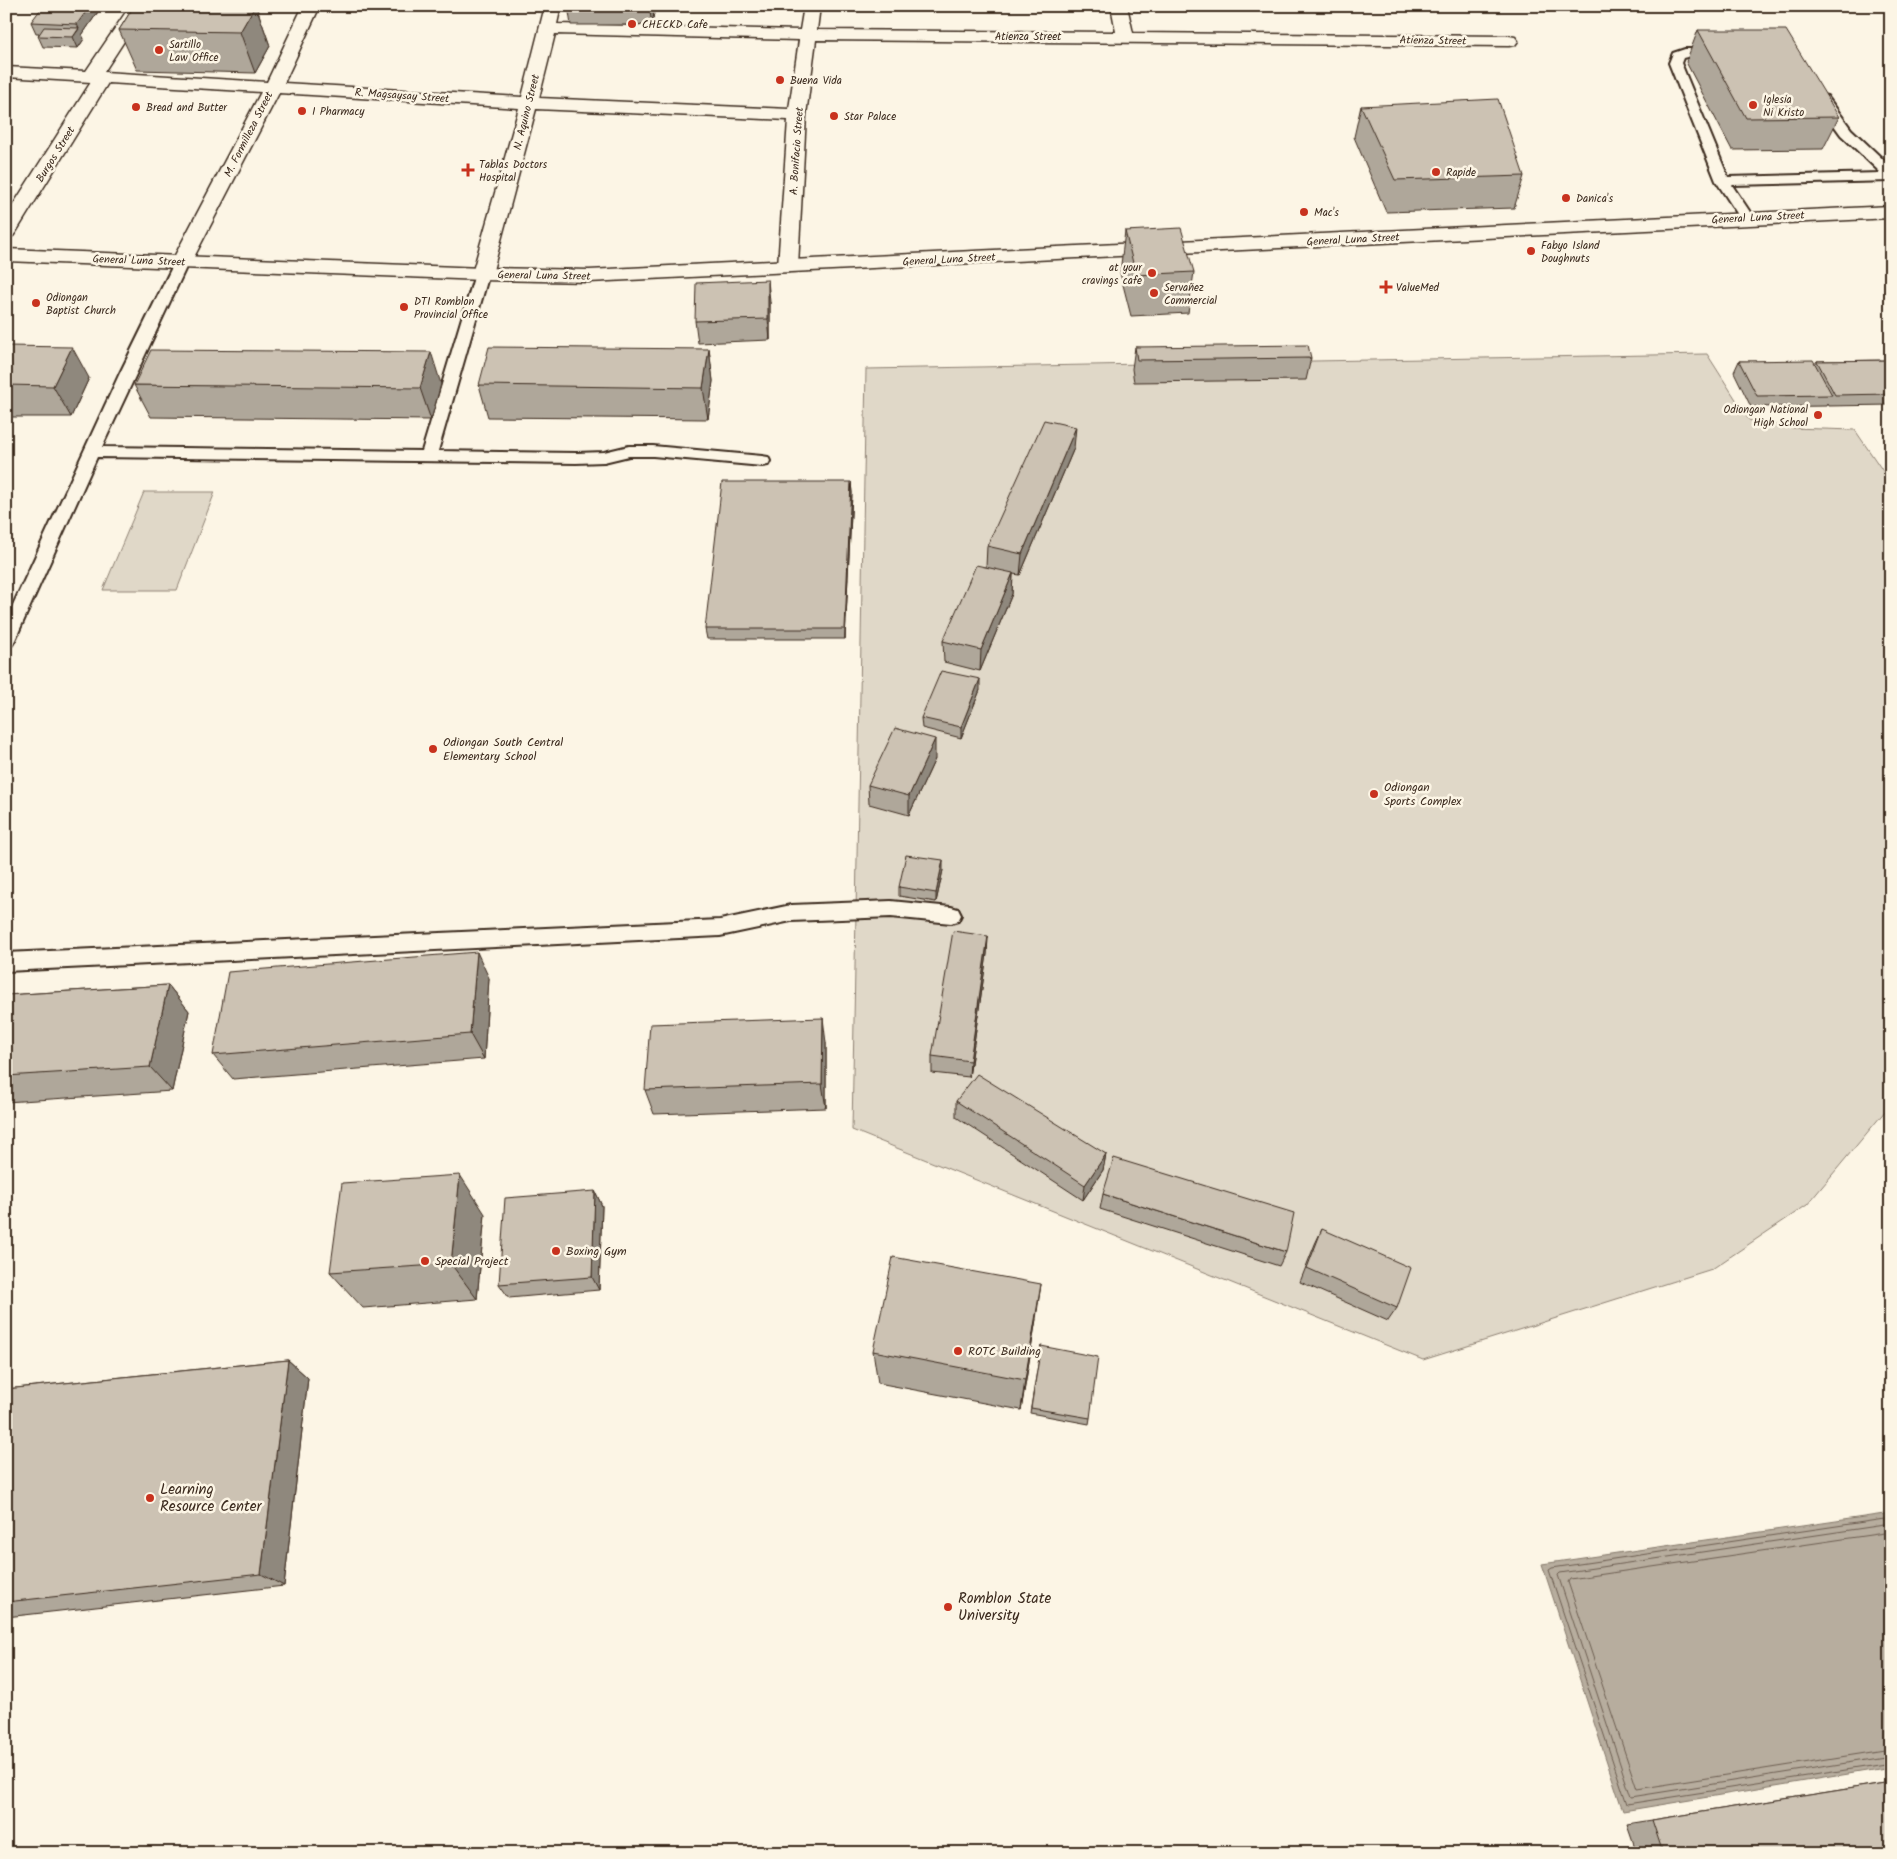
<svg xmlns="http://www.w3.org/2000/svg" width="1897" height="1859" font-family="Kalam,sans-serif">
  <rect width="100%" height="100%" fill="#fcf5e5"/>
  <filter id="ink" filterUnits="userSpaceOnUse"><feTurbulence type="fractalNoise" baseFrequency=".02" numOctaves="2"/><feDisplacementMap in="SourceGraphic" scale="10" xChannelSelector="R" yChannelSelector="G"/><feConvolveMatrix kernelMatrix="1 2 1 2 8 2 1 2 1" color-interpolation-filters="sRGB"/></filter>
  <g filter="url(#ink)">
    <g fill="#e0d8c8" stroke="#8e8173">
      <polygon points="1707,354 1749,420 1791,428 1855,430 1891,483 1891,1104 1807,1205 1712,1269 1423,1360 852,1130 866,369"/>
      <polygon points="144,492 215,492 177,590 103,590"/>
    </g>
    <polygon fill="#b7ad9e" stroke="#85796b" points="1891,1513 1891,1767 1623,1811 1542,1564"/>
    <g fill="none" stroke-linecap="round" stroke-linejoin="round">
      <g stroke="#6d5e51" stroke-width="1">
        <polyline points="1891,1518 1552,1568 1549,1570 1627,1804 1891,1763"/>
        <polyline points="1891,1524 1560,1573 1558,1575 1631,1797 1891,1756"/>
        <polyline points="1891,1532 1570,1579 1568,1582 1637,1789 1891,1749"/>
      </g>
      <g stroke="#3b2a1e" stroke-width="4">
        <g id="lane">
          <polygon points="1685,49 1716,49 1722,53 1716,57 1687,57 1683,58 1681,63 1728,177 1881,173 1841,135 1815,99 1822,95 1827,96 1851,129 1891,167 1891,181 1732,185 1754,218 1752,221 1742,221 1716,181 1669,63 1673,53"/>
          <polygon points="182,257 187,258 189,261 102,447 422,451 475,274 477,271 487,271 489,274 438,451 576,453 604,452 629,446 653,446 762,456 768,457 770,461 768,465 762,466 653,456 629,456 604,462 576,463 97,457 15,640 12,645 6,646 6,620 119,375 175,261 177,258"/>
          <polygon points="891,901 951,907 958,909 961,915 958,921 951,923 891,917 791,921 720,936 6,971 6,953 720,920 791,905"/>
        </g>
      </g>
      <g stroke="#3b2a1e" stroke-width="3">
        <path id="street" d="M130,6H147L104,72L267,82L303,6H320L284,83L522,97L545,6H561L557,24L800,30L804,6H820L817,30L1116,32L1111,6H1127L1133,33L1509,36L1515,37L1518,41L1515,45L1509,46L816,40L806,115L798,266L795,270L788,272L781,270L778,266L788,120L536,109L492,274L489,278L482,280L475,278L472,274L519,108L279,93L192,261L189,265L182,267L175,265L172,261L261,92L108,83L16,232L13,236L6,238V216L91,82L6,77V67L86,71ZM555,34L799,40L789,109L539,98Z"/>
      </g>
      <g stroke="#3b2a1e" stroke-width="3">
        <polygon id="secondary" points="1891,206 1891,218 589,282 482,280 6,261 6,249 482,268 589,270"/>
      </g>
      <use href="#lane" fill="#fcf5e5" fill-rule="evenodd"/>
      <use href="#street" fill="#fcf5e5" fill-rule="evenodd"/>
      <use href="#secondary" fill="#fcf5e5" fill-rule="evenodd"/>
    </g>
    <g fill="#afa79a" stroke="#3b2a1e">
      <polygon points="38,6 102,6 82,35 84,39 78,48 43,47 38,36 39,33 36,33 31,22 41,10"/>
      <polygon points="134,6 256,6 270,46 255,73 137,70 119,30"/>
      <polygon points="568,6 655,6 652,25 571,25"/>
      <polygon points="1698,30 1839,117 1823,149 1732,150 1686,62"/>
      <polygon points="1361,106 1524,176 1514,208 1386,212 1354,137"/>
      <polygon points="1125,231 1194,272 1188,313 1131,316 1120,273"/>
      <polygon points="770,302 770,340 698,343 695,321"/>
      <polygon points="6,346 89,378 71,417 6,417"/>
      <polygon points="1135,347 1311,358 1306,380 1134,382 1132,369"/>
      <polygon points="709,349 713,381 708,419 488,417 479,385"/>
      <polygon points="1891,360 1891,405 1828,406 1827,403 1826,406 1751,407 1734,372 1739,361 1815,364 1817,361"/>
      <polygon points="441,384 431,420 151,417 134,385"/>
      <polygon points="1074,448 1020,575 1013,574 1012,594 980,671 944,662 943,641 986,567 987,546"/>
      <polygon points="851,482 852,493 845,639 707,639 705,629"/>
      <polygon points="980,690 961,738 922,728 921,718"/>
      <polygon points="935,759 909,815 869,804 868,785"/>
      <polygon points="943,870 936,902 899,896 899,887"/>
      <polygon points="988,936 987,954 969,1077 932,1073 932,1056"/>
      <polygon points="489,978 484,1059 233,1079 213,1055"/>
      <polygon points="168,985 189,1011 172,1091 6,1102 6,995"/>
      <polygon points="826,1043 826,1108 654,1114 645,1090"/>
      <polygon points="956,1101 1106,1154 1103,1170 1083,1200 956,1117"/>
      <polygon points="595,1191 602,1206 599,1290 509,1298 499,1284"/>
      <polygon points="1103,1194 1286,1252 1279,1266 1100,1209"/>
      <polygon points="485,1214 477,1299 363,1308 330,1272"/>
      <polygon points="1322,1229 1397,1308 1388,1321 1300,1282 1315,1244"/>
      <polygon points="1036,1319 1021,1410 878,1383 873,1351"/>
      <polygon points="1041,1346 1090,1418 1089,1424 1030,1413"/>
      <polygon points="288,1360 308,1378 284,1586 6,1617 6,1389"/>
      <polygon points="1891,1782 1835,1853 1637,1853 1627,1824"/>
    </g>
    <g fill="#8f887d" stroke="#3b2a1e">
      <polygon points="90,6 102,6 82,35 84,39 78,48 73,37 79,29 77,24"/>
      <polygon points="255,6 256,6 270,46 255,73 240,32"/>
      <polygon points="649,6 655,6 652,25"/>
      <polygon points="768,280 770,302 770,340 768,319"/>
      <polygon points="72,347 89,378 71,417 53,386"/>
      <polygon points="709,349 713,381 708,419 703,388"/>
      <polygon points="431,352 441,384 431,420 420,388"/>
      <polygon points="1076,427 1074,448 1020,575 1022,554"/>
      <polygon points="851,482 852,493 845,639 845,629"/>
      <polygon points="1013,573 1012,594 980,671 981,650"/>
      <polygon points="980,679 980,690 961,738 961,727"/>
      <polygon points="935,739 935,759 909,815 909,796"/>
      <polygon points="943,860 943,870 936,902 936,893"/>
      <polygon points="988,936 987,954 969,1077 970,1061"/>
      <polygon points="477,952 489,978 484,1059 470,1034"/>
      <polygon points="168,985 189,1011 172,1091 150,1067"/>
      <polygon points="823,1018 826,1043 826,1108 822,1084"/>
      <polygon points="1106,1154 1103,1170 1083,1200 1085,1185"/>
      <polygon points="460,1175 485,1214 477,1299 451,1264"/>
      <polygon points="595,1191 602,1206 599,1290 592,1277"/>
      <polygon points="1041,1284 1036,1319 1021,1410 1025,1380"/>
      <polygon points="288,1360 308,1378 284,1586 261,1574"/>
    </g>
    <g fill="#ccc2b3" stroke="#3b2a1e">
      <polygon points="43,6 90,6 77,24 31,22"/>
      <polygon points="134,6 255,6 240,32 119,30"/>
      <polygon points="44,27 79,28 73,37 38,36"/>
      <polygon points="1698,30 1786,30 1839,117 1746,118"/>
      <polygon points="1498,99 1524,176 1395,180 1361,106"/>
      <polygon points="1181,228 1194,272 1136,275 1125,231"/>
      <polygon points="768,280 768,319 695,321 696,283"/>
      <polygon points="1308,345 1311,358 1137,360 1135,347"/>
      <polygon points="6,346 72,347 53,386 6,385"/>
      <polygon points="489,347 709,349 703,388 479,385"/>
      <polygon points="151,350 431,352 420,388 134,385"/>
      <polygon points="1813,360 1832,395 1757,396 1739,361"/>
      <polygon points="1891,360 1891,394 1835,395 1817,361"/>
      <polygon points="1044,420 1076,427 1022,554 987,546"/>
      <polygon points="722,482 851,482 845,629 705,629"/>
      <polygon points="976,565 1013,573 981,650 943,641"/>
      <polygon points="941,671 980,679 961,727 921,718"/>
      <polygon points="895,728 935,739 909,796 868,785"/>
      <polygon points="906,855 943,860 936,893 899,887"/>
      <polygon points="953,931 988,936 970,1061 932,1056"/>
      <polygon points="477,952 470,1034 213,1055 228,972"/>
      <polygon points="168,985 150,1067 6,1076 6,995"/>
      <polygon points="823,1018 822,1084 645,1090 650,1024"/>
      <polygon points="977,1074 1106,1154 1085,1185 956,1101"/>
      <polygon points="1114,1158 1294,1213 1286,1252 1103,1194"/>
      <polygon points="460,1175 451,1264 330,1272 342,1183"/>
      <polygon points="595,1191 592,1277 499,1284 505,1198"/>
      <polygon points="1322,1229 1411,1268 1397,1308 1307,1268"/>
      <polygon points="893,1257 1041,1284 1025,1380 873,1351"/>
      <polygon points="1041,1346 1098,1357 1090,1418 1031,1408"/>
      <polygon points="288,1360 261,1574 6,1602 6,1389"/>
      <polygon points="1891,1782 1891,1844 1835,1853 1663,1853 1652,1820"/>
    </g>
  </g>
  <g fill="#c8321e" stroke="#fcf5e5" stroke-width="2">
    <circle cx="632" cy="24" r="5"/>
    <circle cx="159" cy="50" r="5"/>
    <circle cx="780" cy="80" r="5"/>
    <circle cx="1753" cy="105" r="5"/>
    <circle cx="136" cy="107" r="5"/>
    <circle cx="302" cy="111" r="5"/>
    <circle cx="834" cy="116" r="5"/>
    <path d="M465.5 162.5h5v5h5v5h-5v5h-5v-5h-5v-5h5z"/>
    <circle cx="1436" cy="172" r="5"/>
    <circle cx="1566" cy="198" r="5"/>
    <circle cx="1304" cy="212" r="5"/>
    <circle cx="1531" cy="251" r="5"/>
    <circle cx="1152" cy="273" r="5"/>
    <path d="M1383.5 279.5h5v5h5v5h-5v5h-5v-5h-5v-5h5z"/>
    <circle cx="1154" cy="293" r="5"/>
    <circle cx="36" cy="303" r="5"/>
    <circle cx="404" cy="307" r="5"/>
    <circle cx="1818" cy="415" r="5"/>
    <circle cx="433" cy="749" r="5"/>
    <circle cx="1374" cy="794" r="5"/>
    <circle cx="556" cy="1251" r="5"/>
    <circle cx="425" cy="1261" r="5"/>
    <circle cx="958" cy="1351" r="5"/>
    <circle cx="150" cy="1498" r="5"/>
    <circle cx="948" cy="1607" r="5"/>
  </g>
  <g text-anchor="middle" stroke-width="5" stroke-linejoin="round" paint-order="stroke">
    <g font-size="11" fill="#3b2a1e" stroke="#fcf5e5" text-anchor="start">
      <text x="642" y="28">CHECKD Cafe</text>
      <text x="169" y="48">Sartillo<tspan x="169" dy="13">Law Office</tspan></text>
      <text x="790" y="84">Buena Vida</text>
      <text x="1763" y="103">Iglesia<tspan x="1763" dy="13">Ni Kristo</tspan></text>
      <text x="146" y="111">Bread and Butter</text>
      <text x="312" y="115">I Pharmacy</text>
      <text x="844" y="120">Star Palace</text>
      <text x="479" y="168">Tablas Doctors<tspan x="479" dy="13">Hospital</tspan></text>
      <text x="1446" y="176">Rapide</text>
      <text x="1576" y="202">Danica's</text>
      <text x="1314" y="216">Mac's</text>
      <text x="1541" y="249">Fabyo Island<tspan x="1541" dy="13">Doughnuts</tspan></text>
      <text x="1142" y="271" text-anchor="end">at your<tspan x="1142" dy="13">cravings cafe</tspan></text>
      <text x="1164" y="291">Servañez<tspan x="1164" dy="13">Commercial</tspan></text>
      <text x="1396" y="291">ValueMed</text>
      <text x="46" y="301">Odiongan<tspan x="46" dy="13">Baptist Church</tspan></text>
      <text x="414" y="305">DTI Romblon<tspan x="414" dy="13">Provincial Office</tspan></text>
      <text x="1808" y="413" text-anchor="end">Odiongan National<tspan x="1808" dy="13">High School</tspan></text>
    </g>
    <g font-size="11" fill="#3b2a1e" stroke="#fcf5e5">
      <text x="1028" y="40">Atienza Street</text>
      <text transform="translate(1433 40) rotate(1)" y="4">Atienza Street</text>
      <text transform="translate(402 95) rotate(4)" y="4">R. Magsaysay Street</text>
      <text transform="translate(526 112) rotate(-76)" y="4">N. Aquino Street</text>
      <text transform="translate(248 134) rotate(-63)" y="4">M. Formilleza Street</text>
      <text transform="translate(796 151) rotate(-86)" y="4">A. Bonifacio Street</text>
      <text transform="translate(55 154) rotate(-58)" y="4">Burgos Street</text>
      <text transform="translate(1758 217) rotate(-3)" y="4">General Luna Street</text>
      <text transform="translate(1353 239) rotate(-3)" y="4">General Luna Street</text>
      <text transform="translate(949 259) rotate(-3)" y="4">General Luna Street</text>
      <text transform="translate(139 260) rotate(2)" y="4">General Luna Street</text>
      <text transform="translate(544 275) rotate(1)" y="4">General Luna Street</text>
    </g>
    <g font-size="12" fill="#3b2a1e" stroke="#fcf5e5" text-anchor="start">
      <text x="443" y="746">Odiongan South Central<tspan x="443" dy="14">Elementary School</tspan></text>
      <text x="1384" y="791">Odiongan<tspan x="1384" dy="14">Sports Complex</tspan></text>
      <text x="566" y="1255">Boxing Gym</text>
      <text x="435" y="1265">Special Project</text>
      <text x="968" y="1355">ROTC Building</text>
    </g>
    <g font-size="15" fill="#3b2a1e" stroke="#fcf5e5" text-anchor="start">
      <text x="160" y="1494">Learning<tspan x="160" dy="17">Resource Center</tspan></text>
      <text x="958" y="1603">Romblon State<tspan x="958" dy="17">University</tspan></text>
    </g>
  </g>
  <rect width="1897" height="1859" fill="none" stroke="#fcf5e5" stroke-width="25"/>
  <rect x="12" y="12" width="1872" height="1834" fill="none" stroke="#3b2a1e" stroke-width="2" filter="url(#ink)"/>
</svg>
